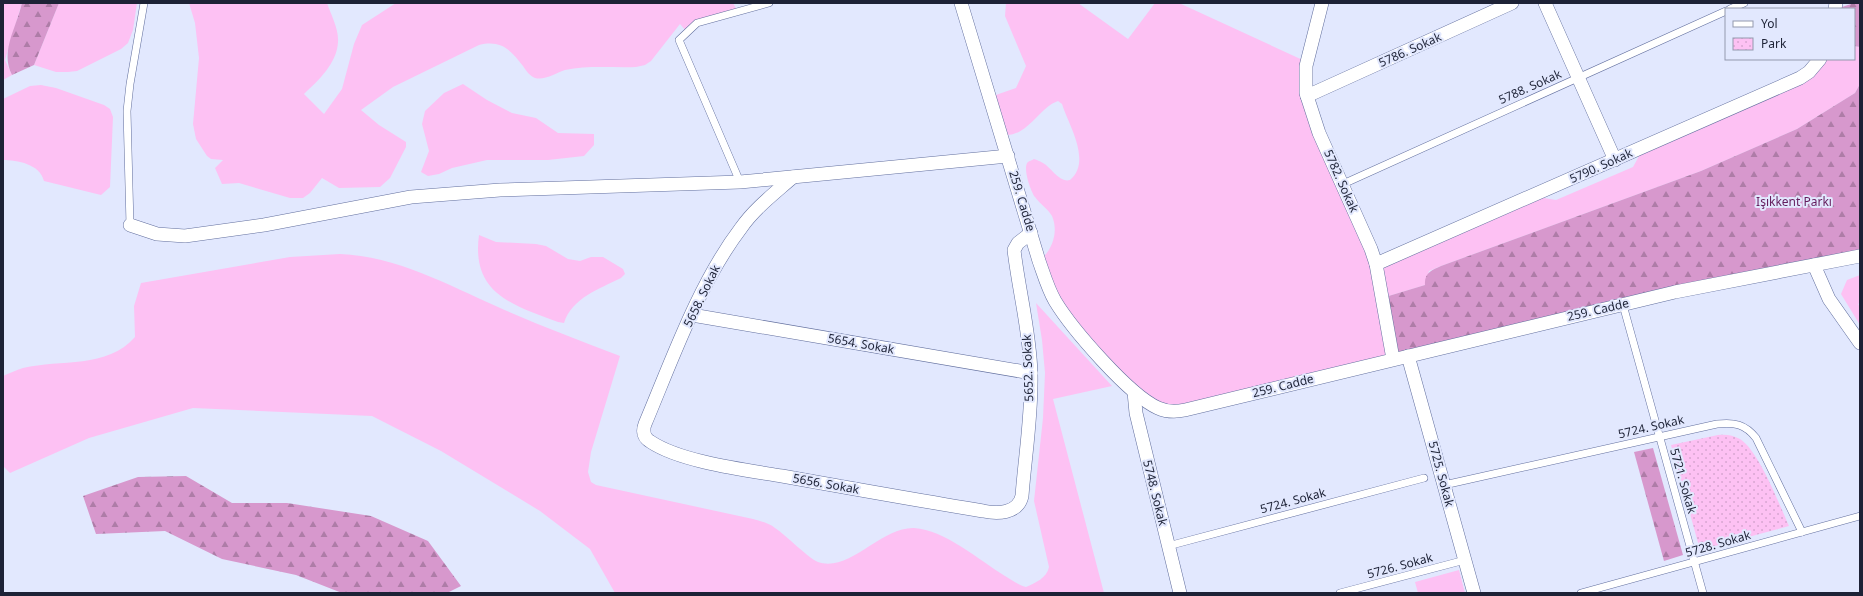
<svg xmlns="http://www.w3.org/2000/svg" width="1863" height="596" font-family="'Noto Sans',sans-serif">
  <defs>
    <pattern id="forest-firs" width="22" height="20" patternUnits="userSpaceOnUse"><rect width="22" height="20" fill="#d798cd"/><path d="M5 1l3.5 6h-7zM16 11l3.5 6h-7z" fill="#ae7ca7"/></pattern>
    <pattern id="park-dots" width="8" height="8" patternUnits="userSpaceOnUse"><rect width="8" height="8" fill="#fdc1f3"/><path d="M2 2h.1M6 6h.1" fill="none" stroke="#d8a6d1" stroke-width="1.8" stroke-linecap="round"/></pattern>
  </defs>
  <rect width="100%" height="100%" fill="#e2e8fe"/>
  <g fill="#fdc1f3">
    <polygon points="3,3 22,3 5,60 12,75 3,80"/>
    <polygon points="59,3 137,3 133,30 128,43 121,49 77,71 68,72 56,72 34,65"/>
    <path d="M189,3H327C331,15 339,29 338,42C337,63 319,80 304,94L324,114L342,89L354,44L362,25L396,3H733L738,12L697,23L687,32L680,24L651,61L645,65L636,67C614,68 588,65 565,70C556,73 542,82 533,77C529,75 525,69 523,66C510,49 501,40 479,45L393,87L361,110L379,125L406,142V147L390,178L380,187L339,188L322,178L310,193L303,198H290L239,183L222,184L215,168L223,160L211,159L207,156L196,139L193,124L199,58L195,23Z"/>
    <path d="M1006,3H1078L1128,39L1155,3H1179L1307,62L1305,79L1376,264L1532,196L1556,200L1633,167L1644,147L1800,78L1820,59H1854V46L1860,47V84L1855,93L1797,129L1701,171L1441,266L1429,271L1425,285L1382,298L1393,359L1185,410L1159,408L1081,336L1039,261C1052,251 1059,232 1052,216C1048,209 1040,204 1035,197C1031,192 1022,167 1028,162C1029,161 1033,160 1034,159C1037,160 1040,161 1043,163C1052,168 1059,183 1070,180C1092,161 1069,126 1062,104L1058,101C1040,107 1028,135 1007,135L990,97L1016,88L1026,66L1005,16Z"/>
    <polygon points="463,84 487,100 512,113 536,118 558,133 594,134 594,145 584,156 548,160 487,160 452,168 439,174 428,176 421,172 429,151 422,124 425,111 444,93"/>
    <path d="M41,85L56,88L104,105L110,109L113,117L110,187L101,195L44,181C40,164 17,160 3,160V99L30,86Z"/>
    <path d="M479,235L496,242L536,244L546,246L568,259L580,261L591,257H603L623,269L625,274L621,278C599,289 572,298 564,323L558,322C513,305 471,294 479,235Z"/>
    <path d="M340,254C396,256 448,285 498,307C538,325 579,340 620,356L591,452L588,472L591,482L596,485L753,519C760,521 769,523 775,528C786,535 808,558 818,562C849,573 881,527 914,528C945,530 979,560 1005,576C1012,580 1018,585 1026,587C1035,583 1047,578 1049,567L1034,501L1043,418L1045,373L1042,340L1036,303L1112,386L1053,399L1104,593H615L590,549L540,511L441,451L372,416L193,408L89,438L10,473L3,466V376C10,373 16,370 23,368C61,359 107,369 135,337L134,306L141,283L290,257Z"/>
    <polygon points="1860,275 1860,303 1858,304 1860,307 1860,325 1841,294 1847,280"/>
    <polygon points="1459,570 1465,593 1418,593 1415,582"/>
  </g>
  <g fill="url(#forest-firs)">
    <path d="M22,3H59L34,65L12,75C0,51 16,29 22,3Z"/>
    <polygon points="1854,3 1860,3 1860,47 1854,46 1854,9 1836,9"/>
    <path d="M1860,84V256L1393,359L1382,298L1425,285C1424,273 1432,270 1441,266L1701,171L1797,129L1855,93Z"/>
    <polygon points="1653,448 1683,555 1664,561 1634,452"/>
    <polygon points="186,476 232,503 287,503 371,516 428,541 461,586 447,593 342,593 296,575 222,559 165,531 96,534 83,496 138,477"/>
  </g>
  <path fill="url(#park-dots)" d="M1718,435C1726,434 1733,435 1740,439C1759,451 1779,504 1789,526L1700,550L1671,445Z"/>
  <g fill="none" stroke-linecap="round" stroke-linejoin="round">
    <g stroke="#626f9e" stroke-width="8">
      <g id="service">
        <polyline points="1730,9 1744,3"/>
        <polyline points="740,182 679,40 697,23 769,3"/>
        <polyline points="1343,184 1726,11"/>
        <polyline points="130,225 127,111 130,84 144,3"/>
        <polyline points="1623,305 1703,593"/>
        <path d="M1444,485L1717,424C1734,422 1745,424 1756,438L1802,532"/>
        <polyline points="1168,546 1424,478"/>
        <polyline points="1340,593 1465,560"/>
        <polyline points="1581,593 1860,516"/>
      </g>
    </g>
    <g stroke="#626f9e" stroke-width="14">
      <g id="minor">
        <path d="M961,3L1039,261C1044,275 1048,289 1055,301C1072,329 1129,395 1158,408C1167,412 1176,412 1185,410L1675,292L1860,256"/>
        <polyline points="1322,3 1306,66 1306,93 1319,133 1371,249 1376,264 1393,359"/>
        <polyline points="1545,3 1615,160"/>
        <polyline points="1835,9 1836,3"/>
        <polyline points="1307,96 1512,3"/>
        <path d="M793,177C775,193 755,208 741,228C699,283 672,360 645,424C642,432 644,438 651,442C681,462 746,470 782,476C849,488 916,500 983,511C997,514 1018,514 1022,496C1025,456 1032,415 1031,374C1030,332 1019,292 1014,250L1018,243L1031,233"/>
        <polyline points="130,225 157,234 185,236 264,225 411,197 500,190 740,182 1008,156"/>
        <polyline points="1376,264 1800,78 1809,72 1820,59"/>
        <polyline points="1814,265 1829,299 1860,343"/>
        <polyline points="692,315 1031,373"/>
        <polyline points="1408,356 1474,593"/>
        <polyline points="1134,392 1136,413 1180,593"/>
      </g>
    </g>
    <use href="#service" stroke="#fff" stroke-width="7"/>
    <use href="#minor" stroke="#fff" stroke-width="13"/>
  </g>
  <g text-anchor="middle" stroke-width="4" stroke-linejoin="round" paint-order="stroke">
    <g font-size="12" fill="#1d2236" stroke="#e2e8fe">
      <text transform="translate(1410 50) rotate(-24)" y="4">5786. Sokak</text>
      <text transform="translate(1530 87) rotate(-24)" y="4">5788. Sokak</text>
      <text transform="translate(1601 166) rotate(-24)" y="4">5790. Sokak</text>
      <text transform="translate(1341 181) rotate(66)" y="4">5782. Sokak</text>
      <text transform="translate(1022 201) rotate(73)" y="4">259. Cadde</text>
      <text transform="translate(702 296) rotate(-64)" y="4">5658. Sokak</text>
      <text transform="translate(1598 310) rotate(-13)" y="4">259. Cadde</text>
      <text transform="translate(861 344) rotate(10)" y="4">5654. Sokak</text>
      <text transform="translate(1028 368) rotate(-92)" y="4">5652. Sokak</text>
      <text transform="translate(1283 386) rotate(-14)" y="4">259. Cadde</text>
      <text transform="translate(1651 427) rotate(-13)" y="4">5724. Sokak</text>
      <text transform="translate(1441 474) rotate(75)" y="4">5725. Sokak</text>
      <text transform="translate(1683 481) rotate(74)" y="4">5721. Sokak</text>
      <text transform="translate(826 484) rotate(10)" y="4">5656. Sokak</text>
      <text transform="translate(1155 493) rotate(76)" y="4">5748. Sokak</text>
      <text transform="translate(1293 501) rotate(-15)" y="4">5724. Sokak</text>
      <text transform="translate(1718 544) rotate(-16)" y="4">5728. Sokak</text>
      <text transform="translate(1400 566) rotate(-15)" y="4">5726. Sokak</text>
    </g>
    <g font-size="12" fill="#641c5d" stroke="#e2e8fe">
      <text x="1794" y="206">Işıkkent Parkı</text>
    </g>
  </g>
  <rect width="1863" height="596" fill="none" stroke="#1d2236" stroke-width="8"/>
  <rect x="1725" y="8" width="130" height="52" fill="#e2e8fe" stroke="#9399ae"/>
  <rect x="1733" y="21" width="20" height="6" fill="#ffffff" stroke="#9399ae"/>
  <text x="1761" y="28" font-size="12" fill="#1d2236">Yol</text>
  <rect x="1733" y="38" width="20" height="12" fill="url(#park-dots)" stroke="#9399ae"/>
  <text x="1761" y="48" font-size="12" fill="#1d2236">Park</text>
</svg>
